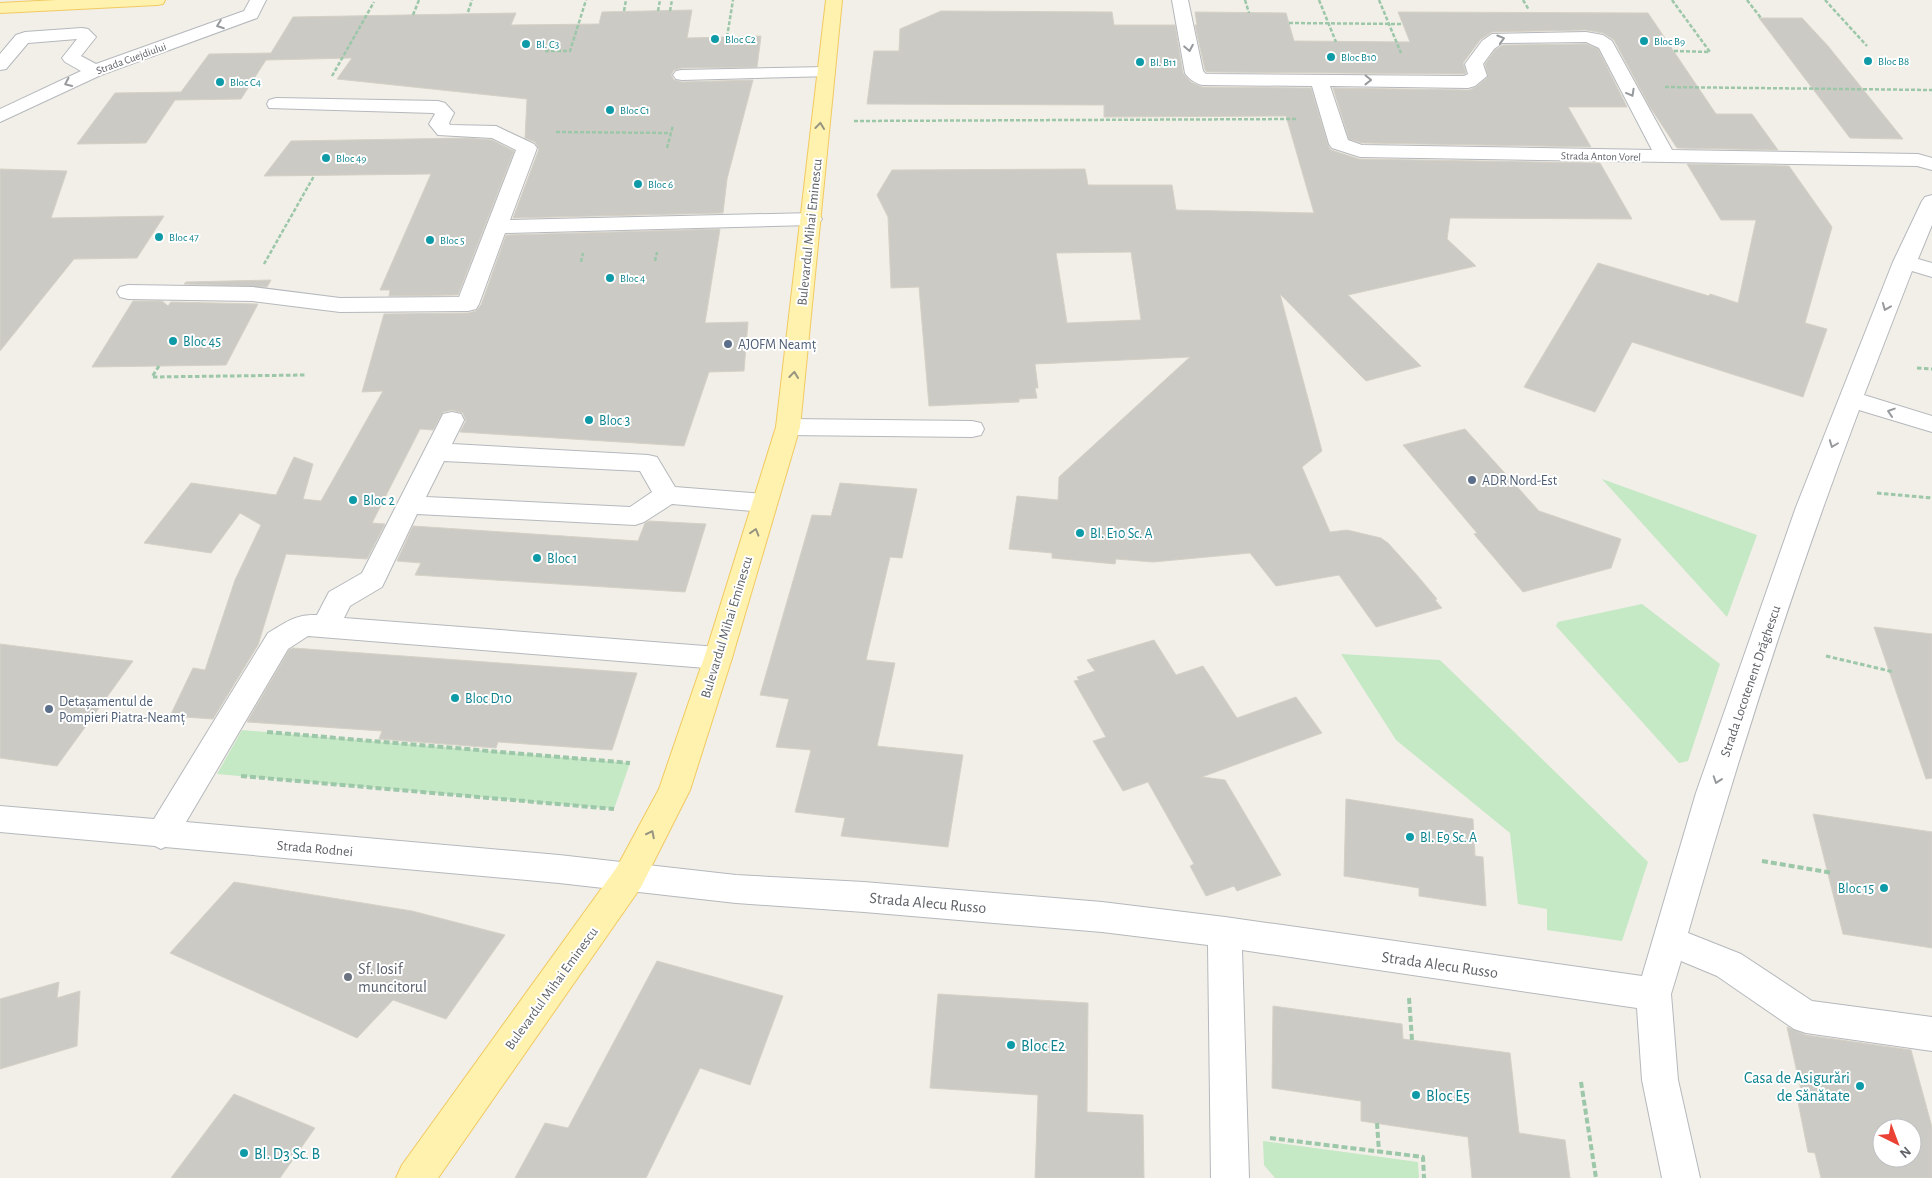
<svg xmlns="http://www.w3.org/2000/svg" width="1932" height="1178" font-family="'Alegreya Sans',sans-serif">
  <rect width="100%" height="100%" fill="#f1efe8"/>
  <g fill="#c5e8c5">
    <polygon points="1602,479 1757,535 1727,617"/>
    <polygon points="1642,604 1720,664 1688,761 1679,763 1556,626 1558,622"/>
    <polygon points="1341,654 1440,660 1648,862 1622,941 1547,930 1547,909 1518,904 1510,833 1396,740"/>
    <polygon points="242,730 630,763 614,809 217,774"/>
    <polygon points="1263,1141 1418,1162 1419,1178 1275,1178 1264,1165"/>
  </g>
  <g fill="#cccac5" stroke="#d6d1c6" fill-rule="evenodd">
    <polygon points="692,10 687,38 761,36 757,67 682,68 674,70 671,75 674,80 682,82 753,80 727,179 723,213 513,218 539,149 535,142 525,138 527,99 337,79 352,58 266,60 241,99 175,100 146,143 77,144 115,93 181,92 209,54 271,53 293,17 516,13 511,25 599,24 602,12"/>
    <path d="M941,11L1112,12L1114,25H1175L1183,73L1191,82L1202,87L1311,88L1328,145L1331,150L1359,159L1600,163L1632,219L1450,218L1447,239L1476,266L1348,295L1421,366L1366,381L1280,294L1322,451L1302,467L1330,532L1347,530L1381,538L1388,543L1416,574L1437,599L1435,600L1442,608L1376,627L1339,575L1276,586L1250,553L1153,562L1116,559L1115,564L1052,558V553L1009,549L1017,496L1058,500L1059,477L1190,357L1035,364L1038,388H1035L1037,398L1019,399V402L929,406L919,287L891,288L888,217L877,195L892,170L1085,169L1088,185H1172L1176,210L1314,213L1286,116L1104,117V105L867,104L874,51H899L900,29ZM1131,252L1141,320L1067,323L1056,253Z"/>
    <polygon points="1195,12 1286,13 1294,41 1410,42 1398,12 1648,13 1716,114 1752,114 1778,150 1677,148 1650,107 1614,40 1603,33 1586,30 1492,32 1480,40 1463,63 1466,73 1464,74 1207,72 1205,70 1195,25 1197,25"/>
    <polygon points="1759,18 1802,18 1828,46 1903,139 1850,138"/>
    <polygon points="1586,44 1598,49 1627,107 1568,107 1591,147 1362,143 1349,139 1333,88 1469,90 1476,87 1488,77 1485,64 1495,50 1503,45"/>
    <polygon points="467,138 492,140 514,151 458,295 389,296 390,290 380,290 431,174 264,176 291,141"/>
    <polygon points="1687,164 1789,166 1832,227 1805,323 1827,329 1803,397 1632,342 1595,412 1524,387 1598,263 1709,296 1710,294 1738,303 1756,220 1721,220"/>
    <polygon points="0,169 67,171 51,218 164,216 137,258 74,259 0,351"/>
    <polygon points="720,229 705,323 748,322 744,371 709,372 684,446 460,432 466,421 463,413 452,410 443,412 433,430 420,429 372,523 385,524 367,559 286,554 258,645 213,719 170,716 193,668 205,670 235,580 261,525 240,513 211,553 144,543 191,483 276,495 294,457 313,464 303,499 321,501 383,391 362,392 384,314 468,313 476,311 481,305 506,235"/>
    <polygon points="271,280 267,287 184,284 186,282"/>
    <polygon points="133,301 162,301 168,306 171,302 258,304 226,365 92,367"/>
    <polygon points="1465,429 1539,511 1621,539 1611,568 1523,592 1474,534 1477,533 1403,445"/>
    <polygon points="840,483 917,489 902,558 890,557 866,660 895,663 877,746 963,755 948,847 841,836 845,818 795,812 811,750 776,747 789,699 760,695 812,515 831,516"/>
    <polygon points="649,521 706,524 685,592 415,575 421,563 397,561 413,526 638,541 645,523"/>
    <polygon points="1874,627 1932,634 1932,778 1926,779"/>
    <polygon points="1154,640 1176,675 1203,666 1237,718 1296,697 1322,733 1202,777 1225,780 1281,875 1237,891 1234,886 1206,896 1190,866 1194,864 1148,782 1123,791 1093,741 1106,737 1074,681 1079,680 1077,677 1095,671 1087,660"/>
    <polygon points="0,644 133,661 57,766 0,758"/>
    <polygon points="293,648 555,667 637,673 612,750 498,742 496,748 379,739 382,731 247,722 289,650"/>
    <polygon points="1346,799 1473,819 1475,856 1483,857 1486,906 1419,896 1419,888 1344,876"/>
    <polygon points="1813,814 1932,832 1932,948 1843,934"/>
    <polygon points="234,882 412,911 505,935 446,1019 393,1000 357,1038 170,953"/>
    <polygon points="657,961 783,996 750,1085 700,1068 646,1178 515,1178 545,1123 568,1128"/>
    <polygon points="59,982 57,998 80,991 77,1046 0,1069 0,999"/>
    <polygon points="938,994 1088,1003 1087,1112 1143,1115 1144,1178 1035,1178 1038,1095 930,1088"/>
    <polygon points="1273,1006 1402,1024 1403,1039 1510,1053 1519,1133 1565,1140 1570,1178 1472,1178 1468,1137 1361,1121 1361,1101 1272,1088"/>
    <path d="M1787,1027L1806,1035L1911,1050L1932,1127V1178H1821L1815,1153L1808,1152L1798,1102L1804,1104ZM1882,1128H1912V1158H1882Z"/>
    <polygon points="234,1094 315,1128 280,1178 171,1178"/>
  </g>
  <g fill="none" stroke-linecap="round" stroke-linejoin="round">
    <g stroke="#b5b8bc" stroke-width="2">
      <g id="minor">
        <polygon points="250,0 266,0 257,18 101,75 0,122 0,109 81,71 65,62 62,58 77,39 28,43 6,69 0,70 0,54 16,35 25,32 82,28 88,29 96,37 81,56 96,64 244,11"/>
        <path d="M1172,0H1188L1203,71L1206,74L1464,76L1468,74L1465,64L1482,41L1492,34L1586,32L1603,35L1612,41L1672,150L1918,154L1932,158V170L1917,166L1360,157L1332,148L1329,144L1312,86L1202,85C1195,83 1189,79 1185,73ZM1586,42L1599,48L1652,150L1362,145L1348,140L1330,86L1468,88L1475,86L1487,76L1483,64L1494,49L1502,43Z"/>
        <polygon points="826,67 832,68 835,72 832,76 682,80 676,79 673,75 676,71 682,70"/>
        <polygon points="276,98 438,101 445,103 454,113 449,123 450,125 496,126 534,144 537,148 510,220 812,213 819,215 822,219 819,223 812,225 505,233 479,304 476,309 468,311 340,312 253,301 128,299 120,297 117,292 120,287 128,285 253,287 340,298 459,297 516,150 492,138 438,135 429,124 435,114 433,113 269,108 267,104 269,100"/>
        <path d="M1932,195V225L1918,259L1932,263V277L1912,271L1864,395L1932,416V432L1859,410C1794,582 1738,757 1688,933L1741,954L1812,1001L1932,1017V1051L1806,1033L1794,1029L1717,976L1681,961L1671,994L1678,1080L1700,1178H1662L1642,1080L1637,1008L1242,950L1249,1178H1211L1208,945L1102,932L864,912L736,903L559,883L165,847L161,849L155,846L0,832V806L154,819L268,633C285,623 295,614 317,615L329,592L362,573L440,420L443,414L452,412L461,414L464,420L452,444L648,455L657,457L675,487L764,494L773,497L777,503L773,509L764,512L672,504L644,522L635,525L417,514L382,587L350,606L344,618L718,647L728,650L732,658L728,666L718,669L308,636L288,649L186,822L559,855L736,875L864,882L1102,902L1225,917L1642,976L1696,793L1796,507L1893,262L1922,201L1925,197ZM444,461L640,471L652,492L630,507L426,497Z"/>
        <polygon points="788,419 972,421 981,423 984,429 981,435 972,437 788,435 779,433 776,427 779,421"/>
      </g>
    </g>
    <g stroke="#f2c960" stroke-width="2">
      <g id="major">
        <polygon points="57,0 165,0 163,4 157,5 0,13 0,3"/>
        <polygon points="826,0 842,0 800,427 732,658 690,790 641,887 438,1178 396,1178 402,1165 617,867 659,789 704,658 776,427"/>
      </g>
    </g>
    <g stroke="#9cc7a9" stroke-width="2.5" stroke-dasharray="4 2" stroke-linecap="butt">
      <polyline points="1245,0 1249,13"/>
      <polyline points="1319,0 1336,42"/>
      <polyline points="1379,0 1401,53"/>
      <polyline points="1523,0 1529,10"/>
      <polyline points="1672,0 1710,52"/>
      <polyline points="1747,0 1761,18"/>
      <polyline points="1825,0 1867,46"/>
      <polyline points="624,11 626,0"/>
      <polyline points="658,11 660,0"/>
      <polyline points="670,11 672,0"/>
      <polyline points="468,12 472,0"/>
      <polyline points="413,15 419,0"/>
      <polyline points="1289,23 1403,24"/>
      <polyline points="727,37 733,0"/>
      <polyline points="545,51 570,51 586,0"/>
      <polyline points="1674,51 1710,52"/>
      <polyline points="332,76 374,2"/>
      <polyline points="1665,87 1932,90"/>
      <polyline points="854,121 1298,119"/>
      <polyline points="556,132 671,133"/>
      <polyline points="667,148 673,125"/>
      <polyline points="655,261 657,252"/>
      <polyline points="581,262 583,253"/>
      <polyline points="264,264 314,176"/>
    </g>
    <g stroke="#9cc7a9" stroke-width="3" stroke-dasharray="4.5 2.5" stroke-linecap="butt">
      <polyline points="159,366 152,377 306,375"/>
      <polyline points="1917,368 1932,369"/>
      <polyline points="1877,493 1932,498"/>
      <polyline points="1826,656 1894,672"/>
    </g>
    <g stroke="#9cc7a9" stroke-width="4" stroke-dasharray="6 3" stroke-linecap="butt">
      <polyline points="267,732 630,763"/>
      <polyline points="241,776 614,809"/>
      <polyline points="1762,861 1833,873"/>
      <polyline points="1409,998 1412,1040"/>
      <polyline points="1581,1082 1596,1178"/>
      <polyline points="1377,1123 1379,1152"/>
      <polyline points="1270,1138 1423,1157 1424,1178"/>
    </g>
    <use href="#minor" fill="#fff" fill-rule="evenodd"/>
    <use href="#major" fill="#fff2af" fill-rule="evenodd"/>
  </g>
  <defs><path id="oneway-chevron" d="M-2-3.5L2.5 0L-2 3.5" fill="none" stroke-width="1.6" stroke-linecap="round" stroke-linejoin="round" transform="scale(1.25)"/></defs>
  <g stroke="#979a9d">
    <use href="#oneway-chevron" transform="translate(220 25) rotate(160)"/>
    <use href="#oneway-chevron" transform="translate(1501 39) rotate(-17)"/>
    <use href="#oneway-chevron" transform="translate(1189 48) rotate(79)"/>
    <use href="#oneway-chevron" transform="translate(1368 80) rotate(1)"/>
    <use href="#oneway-chevron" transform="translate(68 83) rotate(155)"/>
    <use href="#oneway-chevron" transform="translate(1631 93) rotate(61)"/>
    <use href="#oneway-chevron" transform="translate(1886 307) rotate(112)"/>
    <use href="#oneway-chevron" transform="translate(1891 412) rotate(-162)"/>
    <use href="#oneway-chevron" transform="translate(1833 444) rotate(111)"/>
    <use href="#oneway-chevron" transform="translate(1717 780) rotate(109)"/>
  </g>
  <g stroke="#979581">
    <use href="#oneway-chevron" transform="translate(820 126) rotate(-84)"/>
    <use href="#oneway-chevron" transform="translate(794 375) rotate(-84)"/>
    <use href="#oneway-chevron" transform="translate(755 532) rotate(-73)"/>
    <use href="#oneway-chevron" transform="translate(651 834) rotate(-63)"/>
  </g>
  <g fill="#0f9aa8" stroke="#fff" stroke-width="2">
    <circle cx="715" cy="39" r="5"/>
    <circle cx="1644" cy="41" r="5"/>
    <circle cx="526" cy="44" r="5"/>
    <circle cx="1331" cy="57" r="5"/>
    <circle cx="1868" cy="61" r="5"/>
    <circle cx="1140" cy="62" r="5"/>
    <circle cx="220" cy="82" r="5"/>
    <circle cx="610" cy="110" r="5"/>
    <circle cx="326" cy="158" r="5"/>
    <circle cx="638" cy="184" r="5"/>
    <circle cx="159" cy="237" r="5"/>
    <circle cx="430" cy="240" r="5"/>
    <circle cx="610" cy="278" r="5"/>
    <circle cx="173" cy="341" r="5"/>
    <circle cx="589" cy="420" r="5"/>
    <circle cx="353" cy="500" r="5"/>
    <circle cx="1080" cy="533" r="5"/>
    <circle cx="537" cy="558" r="5"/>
    <circle cx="455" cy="698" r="5"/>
    <circle cx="1410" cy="837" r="5"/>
    <circle cx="1884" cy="888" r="5"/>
    <circle cx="1011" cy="1045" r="5"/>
    <circle cx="1860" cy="1086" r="5"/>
    <circle cx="1416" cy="1095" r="5"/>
    <circle cx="244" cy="1153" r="5"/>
  </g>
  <g fill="#5c6f8a" stroke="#fff" stroke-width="2">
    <circle cx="728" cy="344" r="5"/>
    <circle cx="1472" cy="480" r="5"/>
    <circle cx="49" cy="709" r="5"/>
  </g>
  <circle fill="#6b7280" stroke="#fff" stroke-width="2" cx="348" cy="977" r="5"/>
  <g text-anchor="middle" stroke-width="4" stroke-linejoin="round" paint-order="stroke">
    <g font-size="11" fill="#0d838f" stroke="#fff" text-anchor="start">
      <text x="725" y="43">Bloc C2</text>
      <text x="1654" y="45">Bloc B9</text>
      <text x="536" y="48">Bl. C3</text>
      <text x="1341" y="61">Bloc B10</text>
      <text x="1878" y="65">Bloc B8</text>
      <text x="1150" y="66">Bl. B11</text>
      <text x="230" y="86">Bloc C4</text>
      <text x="620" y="114">Bloc C1</text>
      <text x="336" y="162">Bloc 49</text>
      <text x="648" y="188">Bloc 6</text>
      <text x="169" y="241">Bloc 47</text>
      <text x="440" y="244">Bloc 5</text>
      <text x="620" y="282">Bloc 4</text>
    </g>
    <g font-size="11" fill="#5f6368" stroke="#fff">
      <text transform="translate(131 58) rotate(-20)" y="4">Strada Cuejdiului</text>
      <text transform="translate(1601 156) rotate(1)" y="4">Strada Anton Vorel</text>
    </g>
    <g font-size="14" fill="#5f6368" stroke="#fff">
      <text transform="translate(809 232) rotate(-84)" y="5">Bulevardul Mihai Eminescu</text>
      <text transform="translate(726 627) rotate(-73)" y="5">Bulevardul Mihai Eminescu</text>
      <text transform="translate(1750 681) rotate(-71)" y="5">Strada Locotenent Drăghescu</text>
      <text transform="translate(315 848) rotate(5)" y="5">Strada Rodnei</text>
      <text transform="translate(551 988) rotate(-54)" y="5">Bulevardul Mihai Eminescu</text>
    </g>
    <g font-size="14" fill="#0d838f" stroke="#fff" text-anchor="start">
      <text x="183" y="346">Bloc 45</text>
      <text x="599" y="425">Bloc 3</text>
      <text x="363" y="505">Bloc 2</text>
      <text x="1090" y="538">Bl. E10 Sc. A</text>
      <text x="547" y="563">Bloc 1</text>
      <text x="465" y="703">Bloc D10</text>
      <text x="1420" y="842">Bl. E9 Sc. A</text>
      <text x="1874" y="893" text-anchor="end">Bloc 15</text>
    </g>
    <g font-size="14" fill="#4e5e75" stroke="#fff" text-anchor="start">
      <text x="738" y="349">AJOFM Neamț</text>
      <text x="1482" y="485">ADR Nord-Est</text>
      <text x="59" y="706">Detașamentul de<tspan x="59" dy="16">Pompieri Piatra-Neamț</tspan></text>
    </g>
    <g font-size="16" fill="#5f6368" stroke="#fff">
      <text transform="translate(928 902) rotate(5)" y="6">Strada Alecu Russo</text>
      <text transform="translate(1440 964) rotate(8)" y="6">Strada Alecu Russo</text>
    </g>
    <g font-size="16" fill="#5b616d" stroke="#fff" text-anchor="start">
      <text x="358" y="974">Sf. Iosif<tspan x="358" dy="18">muncitorul</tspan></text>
    </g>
    <g font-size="16" fill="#0d838f" stroke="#fff" text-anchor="start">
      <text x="1021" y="1051">Bloc E2</text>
      <text x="1850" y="1083" text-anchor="end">Casa de Asigurări<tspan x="1850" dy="18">de Sănătate</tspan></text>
      <text x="1426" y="1101">Bloc E5</text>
      <text x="254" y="1159">Bl. D3 Sc. B</text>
    </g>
  </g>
  <g transform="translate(1897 1143) rotate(138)"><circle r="24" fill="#ffffff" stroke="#bfc1c3"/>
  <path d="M0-4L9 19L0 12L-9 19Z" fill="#ea4335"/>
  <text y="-8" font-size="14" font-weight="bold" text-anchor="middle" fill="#5f6368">N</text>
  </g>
</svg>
